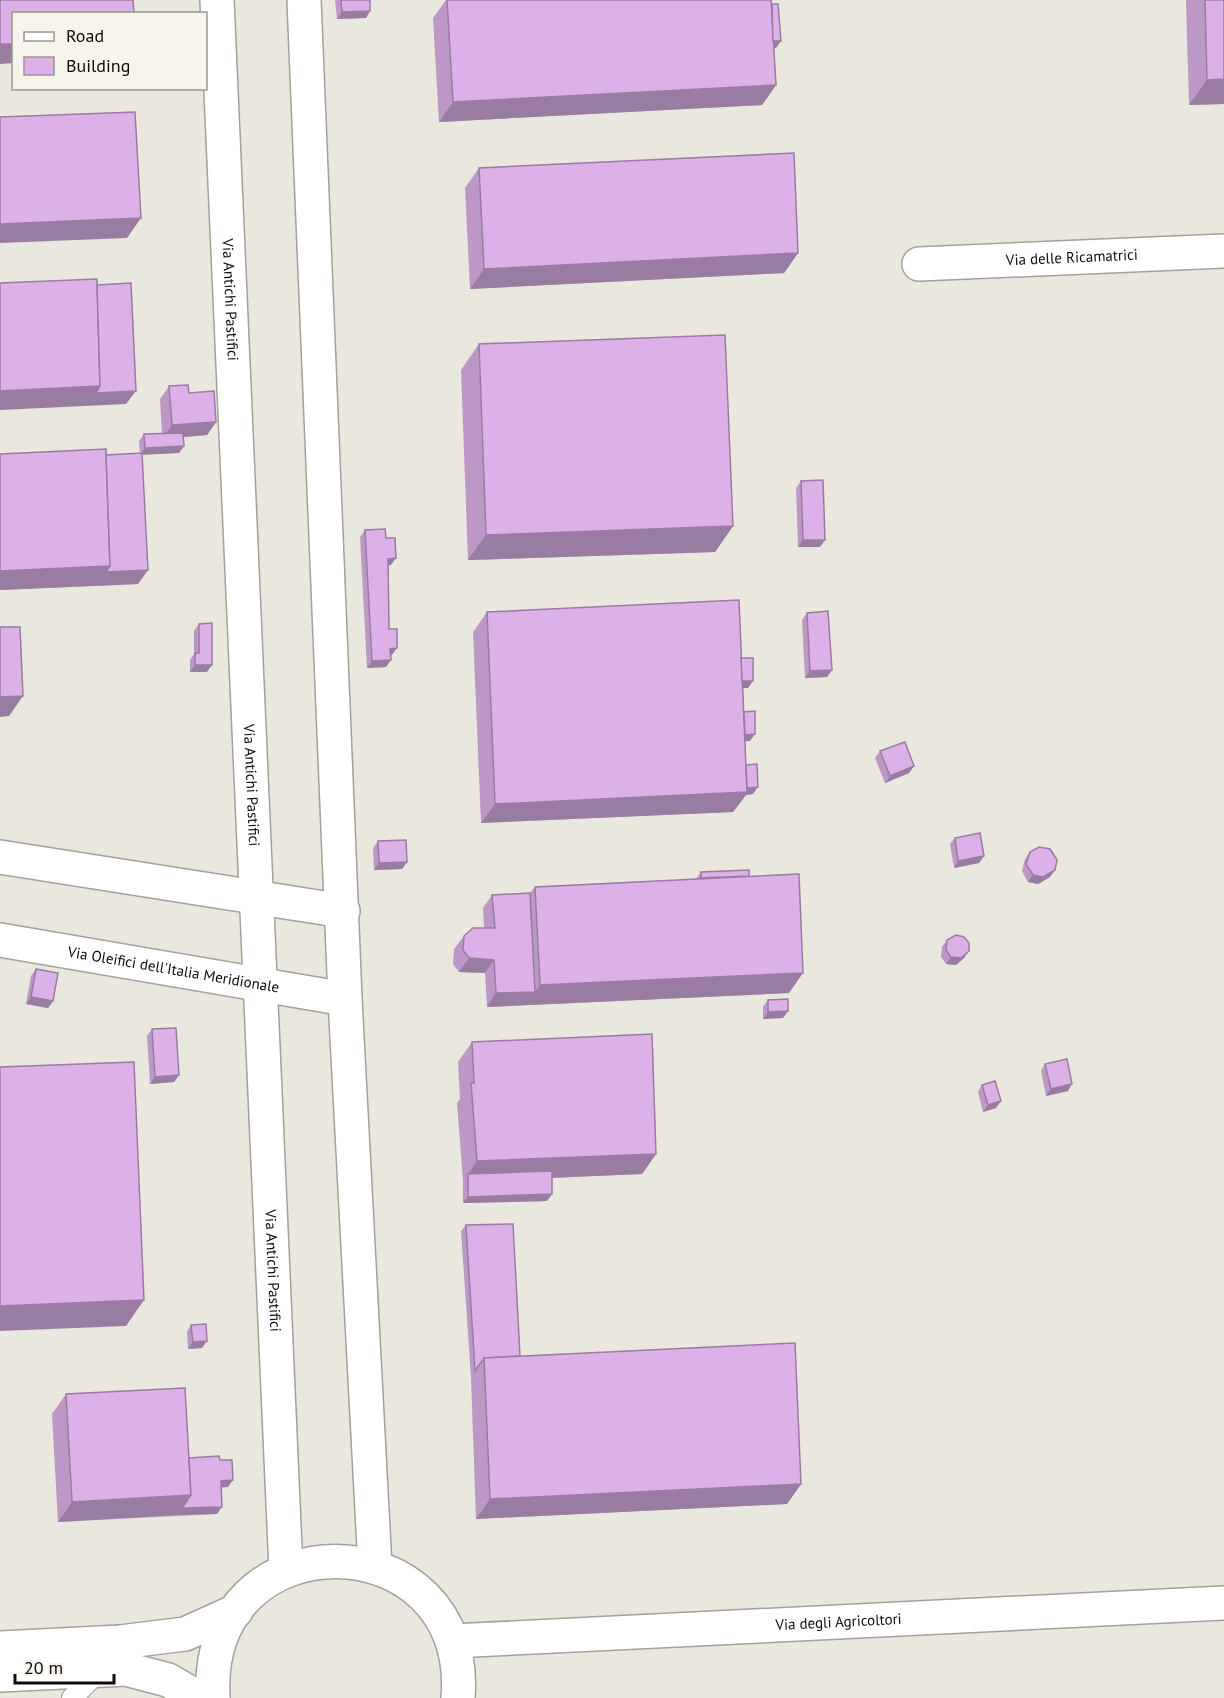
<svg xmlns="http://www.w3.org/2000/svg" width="1224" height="1698" font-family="'PT Sans',sans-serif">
  <rect width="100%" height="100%" fill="#eae7de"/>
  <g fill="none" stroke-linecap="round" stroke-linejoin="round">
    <g stroke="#a4a199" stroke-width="22">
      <polyline id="lane" points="72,1698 99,1671"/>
    </g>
    <g stroke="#a4a199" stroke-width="36">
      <g id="street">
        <path id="s1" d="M217,0L286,1571"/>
        <polyline points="304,0 345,999 375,1567"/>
        <path id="s2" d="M919,264L1224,251"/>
        <polyline points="0,857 343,911"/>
        <path id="s3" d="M0,940L345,999"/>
      </g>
    </g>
    <g stroke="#a4a199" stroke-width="36">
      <g id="secondary">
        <path id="s4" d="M452,1641L1224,1603"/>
        <polyline points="0,1648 120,1642 185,1634 236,1611"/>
        <polyline points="0,1675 126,1669 168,1680 199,1698"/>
        <path d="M213,1698C202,1514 472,1518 458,1698"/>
      </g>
    </g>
    <use href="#lane" stroke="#fff" stroke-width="20"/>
    <use href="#street" stroke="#fff" stroke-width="33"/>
    <use href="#secondary" stroke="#fff" stroke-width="33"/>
  </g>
  <g fill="#bc98c7">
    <polygon points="335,0 370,0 366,18 337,19"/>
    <polygon points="446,0 771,0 776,48 774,48 776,85 762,105 439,122 433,18"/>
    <polygon points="1186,0 1224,0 1224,104 1189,105"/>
    <polygon points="479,168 798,253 784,273 470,289 465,188"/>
    <polygon points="479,344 733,526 715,552 468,560 461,370"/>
    <polygon points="169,386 189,393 216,422 207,435 183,437 184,446 179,453 142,454 148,570 138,584 0,590 106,455 140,453 139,441 144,434 162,434 160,399"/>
    <polygon points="801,481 820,547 798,547 796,488"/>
    <polygon points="365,530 386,538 391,565 389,565 389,629 392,655 391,655 386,667 367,668 360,537"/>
    <polygon points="487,612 741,658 748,688 743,688 744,712 750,741 745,741 746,765 753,794 746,795 733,812 481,823 473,632"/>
    <polygon points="807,613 832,670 827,677 805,678 802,620"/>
    <polygon points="199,624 207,672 190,672 190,660 194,654 194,631"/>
    <polygon points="880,751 914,766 909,773 885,783 875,758"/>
    <polygon points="955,838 984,856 979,863 954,868 950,844"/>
    <polygon points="378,841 407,862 402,869 374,870 373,848"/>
    <polygon points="1030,852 1050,877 1038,884 1028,882 1022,871 1025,859"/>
    <polygon points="701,872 749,876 789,993 487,1007 485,973 459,972 453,964 454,949 464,936 484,928 483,908 492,895 530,893 535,887 696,879"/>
    <polygon points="947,940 964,958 956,965 946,964 941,957 942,947"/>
    <polygon points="36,969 53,1001 48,1008 26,1004 31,976"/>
    <polygon points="768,1000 788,1011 783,1018 763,1019 763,1007"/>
    <polygon points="152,1029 179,1075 174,1082 150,1084 147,1036"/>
    <polygon points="472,1042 656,1154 642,1174 552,1178 552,1194 547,1201 463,1203 463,1181 457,1103 460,1099 458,1062"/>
    <polygon points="1045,1064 1068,1091 1046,1096 1041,1071"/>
    <polygon points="982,1085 996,1108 983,1112 978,1092"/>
    <polygon points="466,1225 520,1356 801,1484 787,1504 476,1519 471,1378 461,1231"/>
    <polygon points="191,1325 202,1348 188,1349 187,1332"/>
    <polygon points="66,1394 189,1458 220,1460 228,1487 221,1487 217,1514 58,1522 52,1414"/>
  </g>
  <g fill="#997ca2">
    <polygon points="370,11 366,18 337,19 342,12"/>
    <polygon points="764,41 781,41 776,48 759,48"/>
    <polygon points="0,44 14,44 14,63 0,64"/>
    <polygon points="1224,79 1224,104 1189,105 1207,80"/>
    <polygon points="776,85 762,105 439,122 453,102"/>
    <polygon points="141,218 127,238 0,243 0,224"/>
    <polygon points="798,253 784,273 470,289 484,269"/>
    <polygon points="100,386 136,391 126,404 0,410 0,391"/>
    <polygon points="216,422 207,435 162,439 172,425"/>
    <polygon points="184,446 179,453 140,455 145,448"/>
    <polygon points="733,526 715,552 468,560 486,535"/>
    <polygon points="803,540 825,540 820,547 798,547"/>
    <polygon points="396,558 391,565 384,566 388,559"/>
    <polygon points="110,566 148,570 138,584 0,590 0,571"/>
    <polygon points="397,648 392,655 386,656 390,649"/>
    <polygon points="391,660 386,667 367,668 372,661"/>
    <polygon points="195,665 212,665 207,672 190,672"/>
    <polygon points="832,670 827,677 805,678 810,671"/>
    <polygon points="733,681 753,681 748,688 728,688"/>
    <polygon points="23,696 9,716 0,717 0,697"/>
    <polygon points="755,734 750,741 730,742 735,735"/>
    <polygon points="914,766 909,773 885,783 890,776"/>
    <polygon points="758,787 753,794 746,795 733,812 481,823 495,804"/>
    <polygon points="984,856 979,863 954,868 958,861"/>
    <polygon points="407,862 402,869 374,870 379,863"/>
    <polygon points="1055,870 1050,877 1038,884 1028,882 1033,875"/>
    <polygon points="969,951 964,958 956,965 946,964 951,957"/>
    <polygon points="469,958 494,960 485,973 459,972"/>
    <polygon points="803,973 789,993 487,1007 496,993 535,992 540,985"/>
    <polygon points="31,997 53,1001 48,1008 26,1004"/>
    <polygon points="788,1011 783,1018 763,1019 768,1012"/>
    <polygon points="179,1075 174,1082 150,1084 155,1077"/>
    <polygon points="1072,1084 1068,1091 1046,1096 1051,1089"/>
    <polygon points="1001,1101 996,1108 983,1112 988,1105"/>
    <polygon points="656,1154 642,1174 468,1181 468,1174 477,1161"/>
    <polygon points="552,1194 547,1201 463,1203 468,1197"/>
    <polygon points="144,1300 126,1326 0,1331 0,1306"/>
    <polygon points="207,1341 202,1348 188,1349 193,1342"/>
    <polygon points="233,1480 228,1487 216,1488 221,1481"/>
    <polygon points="801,1484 787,1504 476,1519 490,1499"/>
    <polygon points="191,1495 177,1515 58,1522 72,1502"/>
    <polygon points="222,1507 217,1514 177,1515 182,1508"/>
  </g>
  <g fill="#dbb1e7" stroke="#997ca2" stroke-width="1.5">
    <polygon points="0,0 133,0 134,14 14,14 14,44 0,44"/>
    <polygon points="341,0 370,0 370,11 342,12"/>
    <polygon points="447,0 771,0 776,85 453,102"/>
    <polygon points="1205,0 1224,0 1224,79 1207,80"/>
    <polygon points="772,4 778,4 781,41 773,41"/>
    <polygon points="135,112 141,218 0,224 0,117"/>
    <polygon points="794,153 798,253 484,269 479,168"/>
    <polygon points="97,279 100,386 0,391 0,283"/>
    <polygon points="131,283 136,391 96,393 100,386 97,285"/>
    <polygon points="725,335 733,526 486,535 479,344"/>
    <polygon points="188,385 189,393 214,391 216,422 172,425 169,386"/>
    <polygon points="183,433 184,446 145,448 144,434"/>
    <polygon points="106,449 110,566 0,571 0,454"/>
    <polygon points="142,453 148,570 106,572 110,566 106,455"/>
    <polygon points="823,480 825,540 803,540 801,481"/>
    <polygon points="385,529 386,538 395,538 396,558 388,559 389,629 397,629 397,648 390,649 391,660 372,661 365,530"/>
    <polygon points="739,600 747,792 495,804 487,612"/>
    <polygon points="828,611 832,670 810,671 807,613"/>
    <polygon points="212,623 212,665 195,665 195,653 199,653 199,624"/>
    <polygon points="0,627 20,627 23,696 0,697"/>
    <polygon points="741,658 753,658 753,681 742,681"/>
    <polygon points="755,711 755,734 745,735 744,712"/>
    <polygon points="905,742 914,766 890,776 880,751"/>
    <polygon points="757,764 758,787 747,788 746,765"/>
    <polygon points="980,833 984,856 958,861 955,838"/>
    <polygon points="406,840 407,862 379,863 378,841"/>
    <polygon points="1039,847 1050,849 1057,860 1055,870 1043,877 1033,875 1026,864 1030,852"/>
    <polygon points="749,870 749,876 701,878 701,872"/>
    <polygon points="799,874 803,973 540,985 535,887"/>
    <polygon points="530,893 535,992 496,993 494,960 469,958 463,950 464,936 473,928 495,928 492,895"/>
    <polygon points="956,935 964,937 969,943 969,951 961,958 951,957 946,950 947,940"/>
    <polygon points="36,969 58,973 53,1001 31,997"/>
    <polygon points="788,999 788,1011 768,1012 768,1000"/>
    <polygon points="176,1028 179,1075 155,1077 152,1029"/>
    <polygon points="652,1034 656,1154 477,1161 471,1083 474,1083 472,1042"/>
    <polygon points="1067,1059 1072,1084 1051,1089 1045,1064"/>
    <polygon points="134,1062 144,1300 0,1306 0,1067"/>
    <polygon points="995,1081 1001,1101 988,1105 982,1085"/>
    <polygon points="552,1171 552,1194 468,1197 468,1174"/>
    <polygon points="513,1224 520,1356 484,1358 475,1371 466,1225"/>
    <polygon points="206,1324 207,1341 193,1342 191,1325"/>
    <polygon points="795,1343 801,1484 490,1499 484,1358"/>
    <polygon points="185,1388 191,1495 72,1502 66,1394"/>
    <polygon points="219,1456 220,1460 232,1460 233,1480 221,1481 222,1507 182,1508 191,1495 189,1458"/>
  </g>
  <g text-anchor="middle" stroke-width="4.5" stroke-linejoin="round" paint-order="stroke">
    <g font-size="15" fill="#0d0c09" stroke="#f7f4eb">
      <text dy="5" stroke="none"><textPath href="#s2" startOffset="153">Via delle Ricamatrici</textPath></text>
      <text dy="5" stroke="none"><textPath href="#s1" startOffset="300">Via Antichi Pastifici</textPath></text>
      <text dy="5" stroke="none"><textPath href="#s1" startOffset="786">Via Antichi Pastifici</textPath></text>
      <text dy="5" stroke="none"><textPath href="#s3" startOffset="176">Via Oleifici dell'Italia Meridionale</textPath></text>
      <text dy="5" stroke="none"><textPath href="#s1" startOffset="1272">Via Antichi Pastifici</textPath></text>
      <text dy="5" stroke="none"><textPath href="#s4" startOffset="387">Via degli Agricoltori</textPath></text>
    </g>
  </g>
  <rect x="12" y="12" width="195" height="78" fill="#f7f4eb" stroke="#999791" stroke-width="1.5"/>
  <rect x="24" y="32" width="30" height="9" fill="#ffffff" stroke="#999791" stroke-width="1.5"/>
  <text x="66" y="42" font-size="18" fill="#0d0c09">Road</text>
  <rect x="24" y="57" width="30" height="18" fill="#dbb1e7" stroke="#999791" stroke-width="1.5"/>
  <text x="66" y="72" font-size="18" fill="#0d0c09">Building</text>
  <path d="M15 1674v9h99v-9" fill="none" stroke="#0d0c09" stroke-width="3"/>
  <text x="24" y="1674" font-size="18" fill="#0d0c09" stroke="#f7f4eb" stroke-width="4.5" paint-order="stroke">20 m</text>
</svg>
